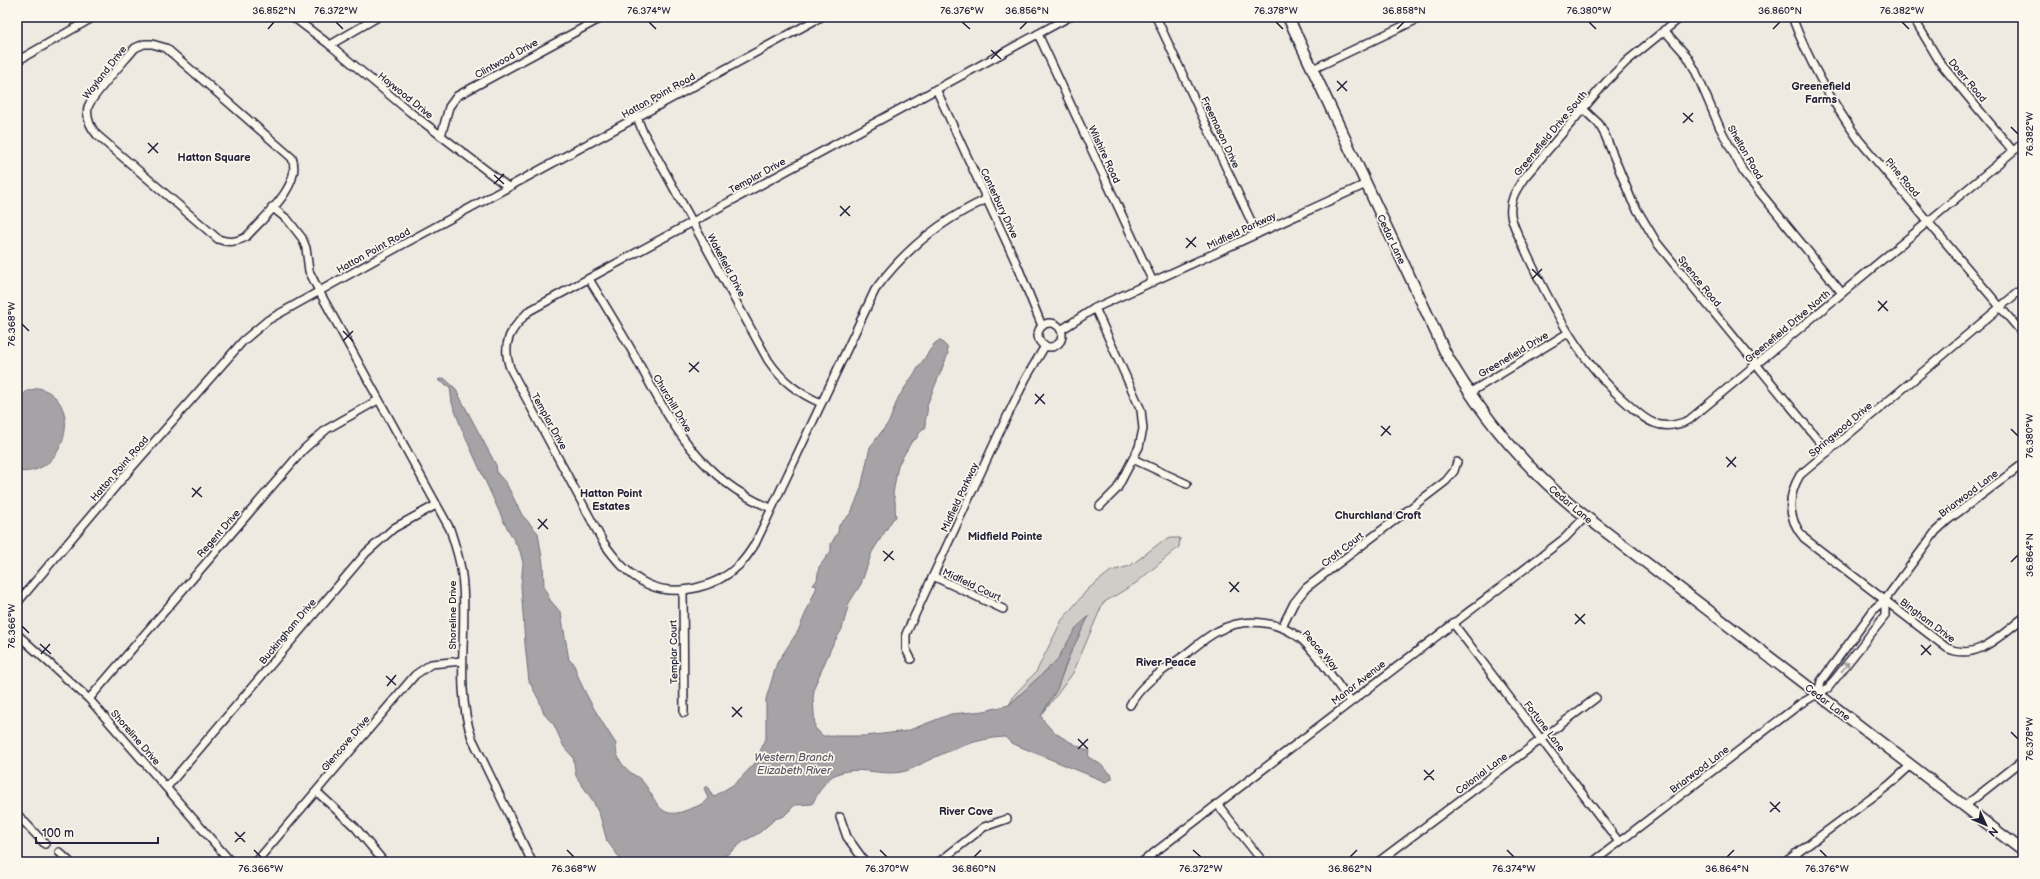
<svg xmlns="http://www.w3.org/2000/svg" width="2040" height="879" font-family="'Balsamiq Sans',sans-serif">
  <rect width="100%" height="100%" fill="#eeeae2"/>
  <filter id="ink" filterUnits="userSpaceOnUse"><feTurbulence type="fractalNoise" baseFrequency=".025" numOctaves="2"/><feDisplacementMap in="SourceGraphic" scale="8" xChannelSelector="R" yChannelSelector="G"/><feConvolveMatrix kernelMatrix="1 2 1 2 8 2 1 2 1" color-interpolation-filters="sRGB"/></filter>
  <g filter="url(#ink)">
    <polygon fill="#d0cdc9" stroke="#797882" points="1171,538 1180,538 1179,547 1136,583 1103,603 1073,673 1041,716 1057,689 1069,656 1087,618 1057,660 1009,705 1015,694 1036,672 1062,620 1088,589 1111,571 1130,566 1161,542"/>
    <g fill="#a6a3a7" stroke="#716f7c">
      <path d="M938,341H941L947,347L948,354L927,405C929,413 923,420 926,428L922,429L916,439L912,441L898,465L893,494C897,501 894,509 896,517L893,519L872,552L861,584L849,603L842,629L832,646L815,685L813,698L815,728L823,736H866L907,731L951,714L984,711L1009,705L1057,660L1076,628L1089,616L1069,656L1057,689L1041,716C1050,734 1072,743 1089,751L1088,757L1100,764L1112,775V779L1106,782L1011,743L1005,737C978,738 952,749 929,760C920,764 910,771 901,772C880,776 858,765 837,774C825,778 818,794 812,804L795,805L784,816L775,819L759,833L744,841L728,854L710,862H620L619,857L607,841L600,816L593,801L576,776L573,757L564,747L554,725L544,714L539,700L529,681L525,644L521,585L523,563L520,551L504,522L463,432L452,403L450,387L438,380L444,378L455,388L496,465L497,473L506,483L522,515L538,533L543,564L544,587L550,600L561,613L569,660L573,662C582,692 599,717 616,744C615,755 622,766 630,772C635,776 639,777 643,782C657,799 658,822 687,810C695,807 703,805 708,798L704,788L707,786L713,797L736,783L755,763L766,738V699L777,663L798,631L816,589L817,586L813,585L817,580L819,567L831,551V544L838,532L839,525L851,513L854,506L861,488L870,447L889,422L898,398L934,344Z"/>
      <path d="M39,388C86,401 65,479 17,471V400L27,391Z"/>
    </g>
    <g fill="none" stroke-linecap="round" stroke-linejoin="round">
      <g stroke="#22223b" stroke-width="10">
        <g id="street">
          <polyline points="293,17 330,45 410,112 508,187"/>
          <polyline points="1156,17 1257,234"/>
          <path d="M1681,17L1627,61L1606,82L1524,178C1516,190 1509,200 1511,215C1513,228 1522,242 1527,254C1553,310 1582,365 1630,406C1637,412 1645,420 1654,423C1666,428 1678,425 1689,420L2023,143"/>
          <path d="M1792,17C1809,62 1831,101 1859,140L2023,334"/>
          <polyline points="1913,17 1941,64 2013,151"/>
          <polyline points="1664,30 1687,56 1695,70 1720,128 1744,173 1842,293"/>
          <polyline points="1038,34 1153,282"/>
          <path d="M144,44H152L166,48L292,158C303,185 263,218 246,237C237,242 228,243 218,239L97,135C90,127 86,118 88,107C91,97 126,59 135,48Z"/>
          <polyline points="330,45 378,17"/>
          <polyline points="17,61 94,17"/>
          <polyline points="1313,69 1422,17"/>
          <polyline points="936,89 1018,267 1042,326"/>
          <polyline points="1582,108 1599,124 1605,135 1632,201 1657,243 1828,452"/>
          <path d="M637,117L642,130L768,360C782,381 798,393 821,403"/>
          <polyline points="441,136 449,107 457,96 603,17"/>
          <path d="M987,199C941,220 905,249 875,290L755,544C750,552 745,560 738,566C716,587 676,598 647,584C628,575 615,559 603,542L510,368C501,342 511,329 529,311L1069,17"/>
          <path d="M272,207L288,220L302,238L306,248L309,271L319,291L450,529C456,548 462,566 463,586C467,637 455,689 472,738L532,862"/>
          <path d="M589,279C605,305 621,331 636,358C670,422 700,480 771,508"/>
          <path d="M2023,288L1800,475C1787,497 1787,518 1804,538L1947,648C1976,662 2001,635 2023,618"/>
          <polyline points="1095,308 1141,410 1143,429 1139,447 1117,489 1100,506"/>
          <circle cx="1050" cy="335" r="12"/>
          <polyline points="1061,330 1095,308 1366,184"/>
          <polyline points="1469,393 1568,333"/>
          <polyline points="1133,459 1187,484"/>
          <polyline points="933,576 1003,609"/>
          <polyline points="683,590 684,713"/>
          <polyline points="17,603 133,466 243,341 268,320 400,246 821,17"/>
          <polyline points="1453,623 1619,842"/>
          <polyline points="1282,627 1294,603 1306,588 1446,481 1454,471 1457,462"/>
          <polyline points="17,634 89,699 231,862"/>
          <polyline points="911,659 906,649 906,634 1001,429 1026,378 1045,346"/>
          <polyline points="1818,694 1821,681 1875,608 1885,600 1936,531 1948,520 2023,464"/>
          <polyline points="89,699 304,449 327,429 378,400"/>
          <path d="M1130,705C1142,682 1166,669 1186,654C1196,646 1206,637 1218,631C1244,617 1278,620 1301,639C1319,655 1335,682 1350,701"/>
          <polyline points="167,787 366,553 394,528 436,505"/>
          <polyline points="317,792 355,827 384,862"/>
          <polyline points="1218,805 1263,862"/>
          <polyline points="1965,806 2023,760"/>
          <polyline points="17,814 45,844"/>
          <polyline points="840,817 847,837 865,862"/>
          <polyline points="59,852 70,862"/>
          <polyline points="1795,854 1801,862"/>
          <polyline points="256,862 415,675 431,664 462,661"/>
          <polyline points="939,862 984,827 1007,819"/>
          <polyline points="1142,862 1565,538 1585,517"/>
          <polyline points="1378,862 1596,698"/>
          <polyline points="1593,862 1800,704 1828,688 1885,616 1885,600"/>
          <polyline points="1785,862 1889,785 1911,765"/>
        </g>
      </g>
      <g stroke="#22223b" stroke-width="13">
        <path id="secondary" d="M1288,17L1446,354C1479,413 1520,462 1572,506L2023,851"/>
      </g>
      <use href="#street" stroke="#fbf7ec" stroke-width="7"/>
      <use href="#secondary" stroke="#fbf7ec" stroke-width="10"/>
    </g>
    <defs><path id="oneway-shaft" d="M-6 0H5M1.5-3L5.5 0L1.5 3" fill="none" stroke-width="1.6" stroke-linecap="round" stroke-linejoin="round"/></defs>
    <use stroke="#99979c" href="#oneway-shaft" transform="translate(1845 667) rotate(-52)"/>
  </g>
  <path fill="none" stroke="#22223b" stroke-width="1.5" d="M336,22L343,29M649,22L656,29M962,22L970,29M1276,22L1283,29M1589,22L1596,29M1902,22L1909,29M268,29L274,22M1020,29L1027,22M1397,29L1404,22M1773,29L1780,22M991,50L1001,59M991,59L1001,49M1337,81L1347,91M1337,91L1347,81M1683,113L1693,122M1683,123L1693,113M2011,127L2018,134M148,143L158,153M148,153L158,143M494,175L504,184M494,184L504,174M840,206L850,216M840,216L850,206M1186,238L1196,247M1186,248L1196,237M1532,269L1542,279M1532,279L1542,269M1878,301L1888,311M1878,311L1887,301M22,324L29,331M343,331L353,341M343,341L353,331M689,363L699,372M689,372L699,362M1035,394L1045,404M1035,404L1044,394M1381,426L1391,435M2011,429L2018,436M1381,436L1390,426M1726,457L1736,467M1727,467L1736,457M192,488L202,497M192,497L201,487M538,519L548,529M538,529L547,519M883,551L894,560M884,561L893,551M2011,562L2018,555M1229,582L1239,592M1230,592L1239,582M1575,614L1585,624M1575,624L1585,614M22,626L29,633M40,644L51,654M1921,645L1931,655M41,654L50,644M1921,655L1931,645M386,676L396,685M387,686L396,675M732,707L742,717M732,717L742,707M2011,732L2018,739M1078,739L1088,749M1078,749L1088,739M1424,770L1434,780M1424,780L1434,770M1770,802L1780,812M1770,812L1780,802M235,832L245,842M235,842L245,832M254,850L261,857M567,850L574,857M880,850L887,857M1193,850L1201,857M1507,850L1514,857M1820,850L1827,857M974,857L981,850M1350,857L1357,850M1727,857L1734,850"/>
  <g text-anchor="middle" stroke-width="3.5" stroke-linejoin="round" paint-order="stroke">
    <g font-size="10" fill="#22223b" stroke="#fbf7ec">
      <text transform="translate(506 58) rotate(-29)" y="4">Clintwood Drive</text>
      <text transform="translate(104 72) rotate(-52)" y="4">Wayland Drive</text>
      <text transform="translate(1968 80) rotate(50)" y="4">Doerr Road</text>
      <text transform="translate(406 95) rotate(39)" y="4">Haywood Drive</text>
      <text transform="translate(658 95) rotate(-29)" y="4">Hatton Point Road</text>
      <text transform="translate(1221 132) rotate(65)" y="4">Freemason Drive</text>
      <text transform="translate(1550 133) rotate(-50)" y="4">Greenefield Drive South</text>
      <text transform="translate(1746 152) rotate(60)" y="4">Shelton Road</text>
      <text transform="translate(1105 154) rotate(65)" y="4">Wilshire Road</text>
      <text transform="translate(757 175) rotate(-29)" y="4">Templar Drive</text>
      <text transform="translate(1903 177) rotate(50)" y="4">Pine Road</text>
      <text transform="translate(1000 203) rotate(65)" y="4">Canterbury Drive</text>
      <text transform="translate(1241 230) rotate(-25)" y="4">Midfield Parkway</text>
      <text transform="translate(1392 239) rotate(65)" y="4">Cedar Lane</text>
      <text transform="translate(373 250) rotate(-29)" y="4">Hatton Point Road</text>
      <text transform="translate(727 265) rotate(62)" y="4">Wakefield Drive</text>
      <text transform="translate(1700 281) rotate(51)" y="4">Spence Road</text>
      <text transform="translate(1787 326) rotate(-40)" y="4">Greenefield Drive North</text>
      <text transform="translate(1513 354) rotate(-31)" y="4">Greenefield Drive</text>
      <text transform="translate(673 403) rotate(59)" y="4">Churchill Drive</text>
      <text transform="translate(550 421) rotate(61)" y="4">Templar Drive</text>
      <text transform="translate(1840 429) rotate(-40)" y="4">Springwood Drive</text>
      <text transform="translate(119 468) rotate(-49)" y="4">Hatton Point Road</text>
      <text transform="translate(1968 493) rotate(-37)" y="4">Briarwood Lane</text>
      <text transform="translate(959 497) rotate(-65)" y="4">Midfield Parkway</text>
      <text transform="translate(1571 504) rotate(40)" y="4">Cedar Lane</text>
      <text transform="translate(218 533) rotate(-49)" y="4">Regent Drive</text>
      <text transform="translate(1342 549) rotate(-38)" y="4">Croft Court</text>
      <text transform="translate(972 584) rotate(25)" y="4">Midfield Court</text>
      <text transform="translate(452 615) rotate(-90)" y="4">Shoreline Drive</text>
      <text transform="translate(1928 620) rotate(37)" y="4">Bingham Drive</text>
      <text transform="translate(287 631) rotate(-50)" y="4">Buckingham Drive</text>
      <text transform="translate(1321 650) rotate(49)" y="4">Peace Way</text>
      <text transform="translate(673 652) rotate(-91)" y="4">Templar Court</text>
      <text transform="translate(1358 682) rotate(-38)" y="4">Manor Avenue</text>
      <text transform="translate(1828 702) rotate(37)" y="4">Cedar Lane</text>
      <text transform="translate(1545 726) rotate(53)" y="4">Fortune Lane</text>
      <text transform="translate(136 737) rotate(49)" y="4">Shoreline Drive</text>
      <text transform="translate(345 743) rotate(-50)" y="4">Glencove Drive</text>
      <text transform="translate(1699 769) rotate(-37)" y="4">Briarwood Lane</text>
      <text transform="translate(1481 773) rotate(-37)" y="4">Colonial Lane</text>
    </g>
    <g font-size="11" font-weight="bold" fill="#22223b" stroke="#fbf7ec">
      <text x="1821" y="90">Greenefield<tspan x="1821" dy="13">Farms</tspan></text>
      <text x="214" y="161">Hatton Square</text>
      <text x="611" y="497">Hatton Point<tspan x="611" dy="13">Estates</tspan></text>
      <text x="1378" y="519">Churchland Croft</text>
      <text x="1005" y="540">Midfield Pointe</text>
      <text x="1166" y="666">River Peace</text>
      <text x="966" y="815">River Cove</text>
    </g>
    <g font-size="11" font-style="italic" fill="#575666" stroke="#fbf7ec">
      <text x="794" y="761">Western Branch<tspan x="794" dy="13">Elizabeth River</tspan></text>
    </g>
  </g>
  <rect width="2040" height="879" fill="none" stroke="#fbf7ec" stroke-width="44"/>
  <g transform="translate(1986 825) rotate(134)" stroke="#fbf7ec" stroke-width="3" paint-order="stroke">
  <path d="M0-3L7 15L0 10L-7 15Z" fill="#22223b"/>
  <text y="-6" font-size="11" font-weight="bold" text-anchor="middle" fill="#22223b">N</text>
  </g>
  <path d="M36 837v6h122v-6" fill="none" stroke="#22223b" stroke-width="2"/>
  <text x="42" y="837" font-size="12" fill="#22223b" stroke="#fbf7ec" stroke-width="3" paint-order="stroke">100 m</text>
  <rect x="22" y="22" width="1996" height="835" fill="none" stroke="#22223b" stroke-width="1.5"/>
  <g font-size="10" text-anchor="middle" fill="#22223b">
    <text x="274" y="14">36.852°N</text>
    <text x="336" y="14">76.372°W</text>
    <text x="649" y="14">76.374°W</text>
    <text x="962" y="14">76.376°W</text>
    <text x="1027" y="14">36.856°N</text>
    <text x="1276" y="14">76.378°W</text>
    <text x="1404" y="14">36.858°N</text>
    <text x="1589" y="14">76.380°W</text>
    <text x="1780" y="14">36.860°N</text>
    <text x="1902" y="14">76.382°W</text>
    <text transform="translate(2029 134) rotate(-90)" y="4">76.382°W</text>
    <text transform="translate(11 324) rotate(-90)" y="4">76.368°W</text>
    <text transform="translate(2029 436) rotate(-90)" y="4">76.380°W</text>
    <text transform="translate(2029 555) rotate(-90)" y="4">36.864°N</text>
    <text transform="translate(11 626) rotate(-90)" y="4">76.366°W</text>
    <text transform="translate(2029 739) rotate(-90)" y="4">76.378°W</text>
    <text x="261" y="872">76.366°W</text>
    <text x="574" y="872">76.368°W</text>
    <text x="887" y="872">76.370°W</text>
    <text x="974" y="872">36.860°N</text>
    <text x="1201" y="872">76.372°W</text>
    <text x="1350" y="872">36.862°N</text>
    <text x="1514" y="872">76.374°W</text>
    <text x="1727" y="872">36.864°N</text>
    <text x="1827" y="872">76.376°W</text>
  </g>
</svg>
